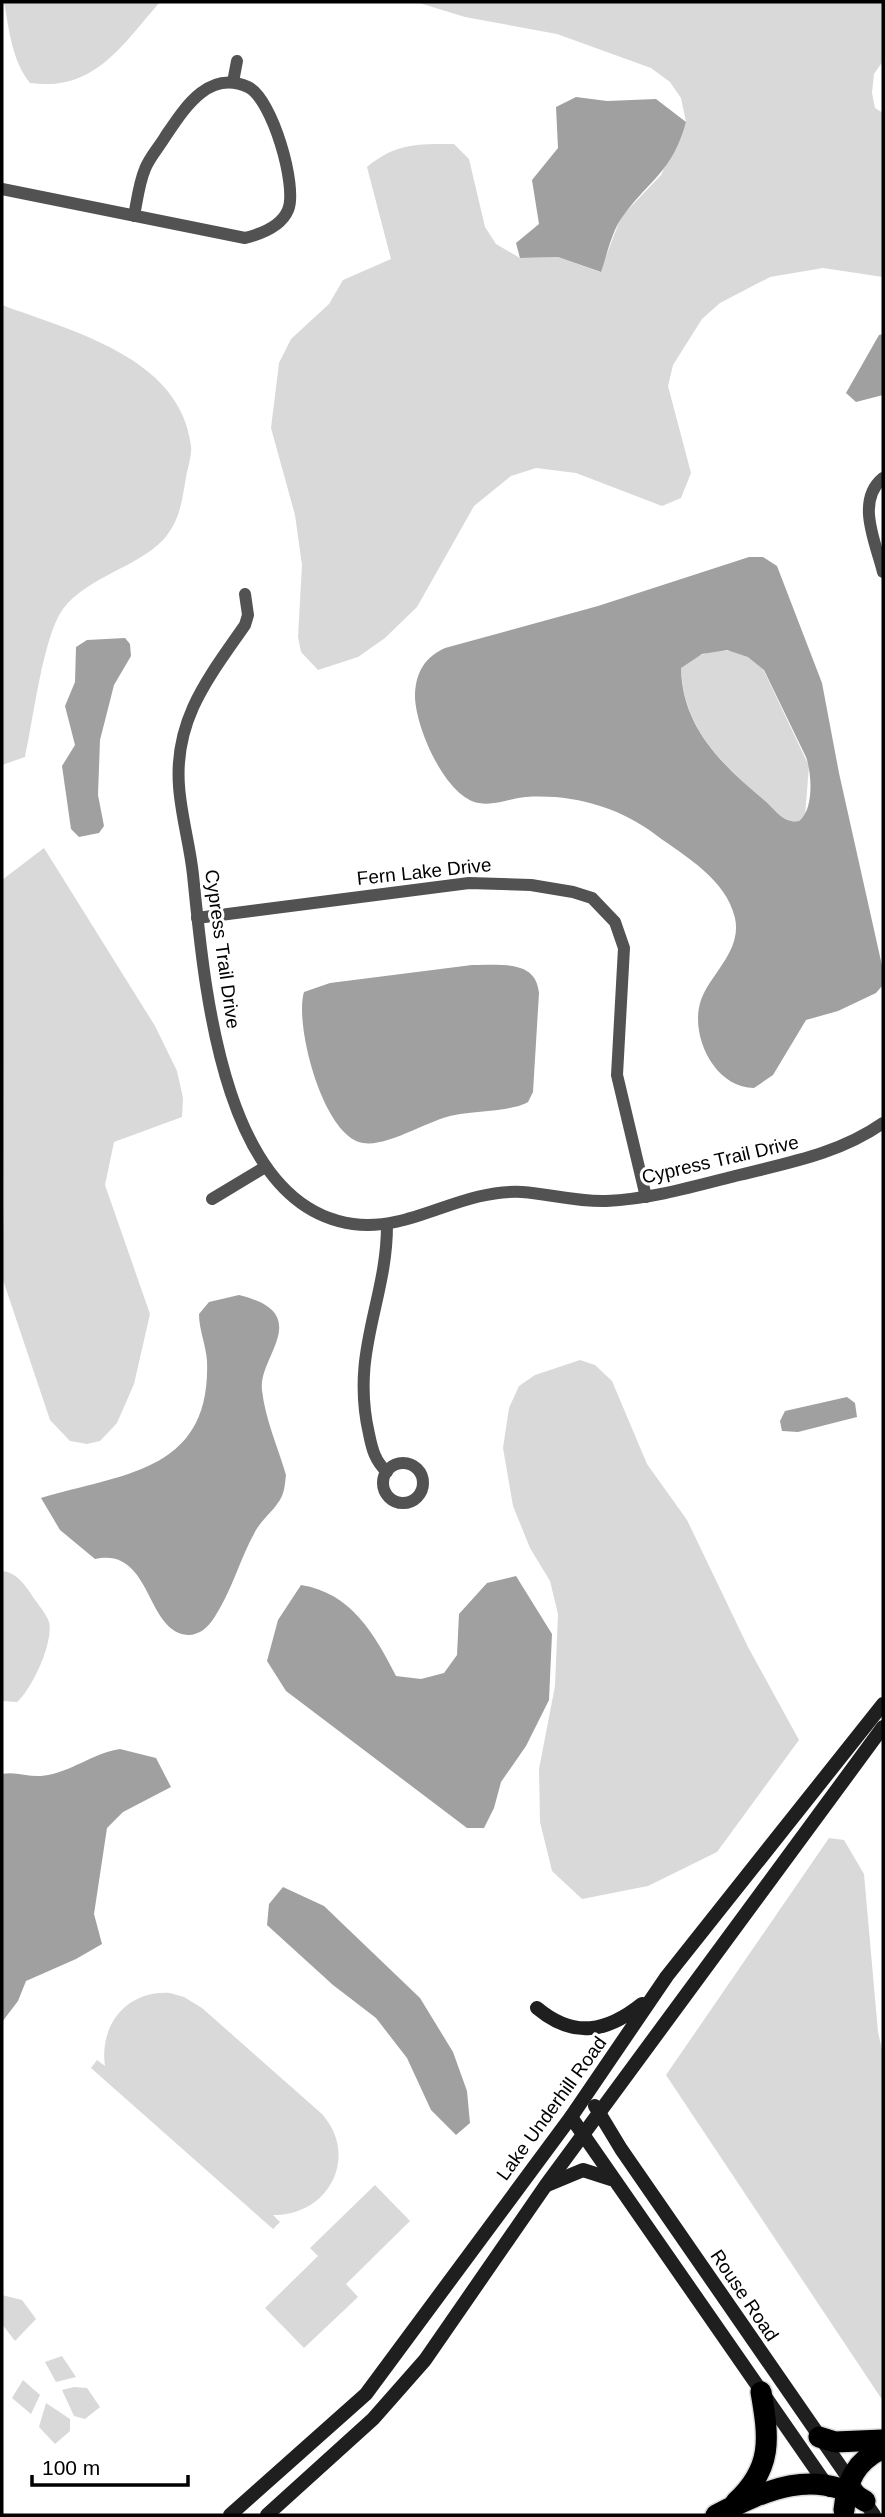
<svg xmlns="http://www.w3.org/2000/svg" width="885" height="2517" font-family="Helvetica,sans-serif">
  <rect width="100%" height="100%" fill="#fff"/>
  <g fill="#d9d9d9">
    <path d="M4,2H160C122,45 95,92 30,83C12,61 9,29 4,2Z"/>
    <path d="M416,2H883V61L874,74L872,93L875,108L883,113V277L823,268L770,277L720,303L702,319L673,365L668,386L691,473L681,498L662,506L576,473L536,468L511,476L474,506L417,607L385,638L358,657L318,670L301,652L298,637L302,565L295,515L271,428L279,363L291,339L329,304L343,280L391,259L367,167C396,143 417,144 454,144L469,159L485,227L496,244L520,258L558,257L600,272L621,217L661,175L686,122L681,98L670,82L651,68L557,34L465,17Z"/>
    <path d="M2,305C71,331 181,357 191,446C192,455 188,467 186,477C182,501 180,521 163,540C136,568 87,577 63,609C43,636 33,722 25,757L2,765Z"/>
    <path d="M715,650L739,651L758,662L764,671L809,766L805,816L799,821C784,824 775,809 764,800C721,764 683,727 681,668L690,659Z"/>
    <polygon points="44,848 155,1026 177,1071 183,1098 182,1117 114,1142 105,1185 150,1314 134,1384 117,1423 100,1441 87,1444 70,1441 50,1420 2,1277 4,1203 2,880"/>
    <polygon points="580,1360 595,1365 612,1381 647,1464 687,1520 748,1647 799,1740 717,1852 648,1886 582,1899 552,1871 540,1822 539,1769 555,1686 558,1614 550,1581 530,1548 513,1506 503,1448 509,1408 519,1386 535,1375"/>
    <path d="M2,1571C15,1572 24,1583 31,1594C36,1602 46,1613 49,1622C54,1642 32,1689 17,1702L2,1701Z"/>
    <polygon points="829,1838 844,1840 864,1874 878,2032 883,2054 883,2401 666,2075"/>
    <path d="M170,1993L184,1997L202,2008L322,2114C360,2157 328,2216 273,2215L280,2222L273,2229L91,2068L97,2060L105,2066C99,2025 127,1990 170,1993Z"/>
    <polygon points="375,2185 410,2221 346,2284 358,2297 304,2348 265,2308 318,2256 310,2248"/>
    <polygon points="2,2295 22,2300 36,2319 15,2341 2,2324"/>
    <polygon points="62,2356 76,2377 56,2382 45,2362"/>
    <polygon points="23,2380 40,2395 31,2414 12,2398"/>
    <polygon points="74,2387 87,2388 100,2407 85,2419 74,2416 62,2390"/>
    <polygon points="46,2403 70,2419 70,2431 55,2444 39,2427"/>
  </g>
  <g fill="#a0a0a0" fill-rule="evenodd">
    <path d="M576,97L607,101L656,99L686,122C672,172 651,178 623,216C612,230 607,255 601,272L558,257L520,258L516,243L539,224L532,180L558,148L556,107Z"/>
    <polygon points="883,334 883,395 856,402 846,393 879,335"/>
    <path d="M749,557H763L777,566L822,683L839,773L883,970L882,986L876,993L838,1011L806,1020L773,1075L754,1088C714,1088 689,1034 701,1000C711,973 742,951 735,918C726,879 686,857 656,835C619,807 573,794 526,797C511,798 494,806 479,803C445,798 414,724 415,694C416,672 425,657 445,648L598,606ZM727,650L748,657L764,670L806,757C812,773 814,810 799,821C783,824 775,809 764,800C722,765 682,727 681,668L702,654Z"/>
    <polygon points="125,638 130,644 131,656 114,685 100,740 98,795 104,826 99,833 79,837 71,829 62,766 75,745 65,706 75,682 76,647 87,640"/>
    <path d="M472,965C498,966 536,958 539,993L533,1092L528,1102C514,1111 473,1111 455,1115C427,1120 389,1147 363,1143C323,1137 294,1024 304,992L330,983Z"/>
    <path d="M239,1295C316,1314 258,1356 262,1390C265,1419 278,1447 286,1475C285,1482 285,1489 282,1496C276,1509 263,1518 256,1530C240,1558 232,1591 214,1618C208,1627 200,1635 188,1635C145,1632 152,1546 95,1559L60,1530L41,1498C122,1473 211,1473 207,1361C206,1345 199,1330 199,1314L209,1302Z"/>
    <polygon points="847,1397 855,1403 857,1417 798,1432 782,1431 780,1421 785,1411"/>
    <path d="M516,1576L552,1634L549,1700L526,1746L501,1782L494,1808L484,1828H467L286,1691L267,1661L278,1620L301,1585C351,1593 374,1633 396,1676L421,1679L444,1673L457,1655L459,1614L487,1583Z"/>
    <path d="M120,1749L156,1758L171,1787L123,1812L107,1828L94,1914L102,1944L76,1959L26,1981L18,2001L2,2022V1774C15,1771 28,1777 41,1776C71,1773 92,1753 120,1749Z"/>
    <polygon points="283,1887 324,1906 420,1998 453,2052 467,2091 470,2123 456,2135 431,2110 407,2058 376,2018 333,1985 267,1925 269,1904"/>
  </g>
  <g fill="none" stroke-linecap="round" stroke-linejoin="round">
    <g stroke="#dbdbdb" stroke-width="24">
      <g id="highway">
        <polyline points="819,2437 835,2442 883,2440"/>
        <path d="M736,2502C773,2468 769,2438 761,2392"/>
        <path d="M844,2510C847,2480 855,2462 883,2448"/>
        <path d="M716,2515C765,2490 815,2467 865,2501"/>
      </g>
    </g>
    <g stroke="#525252" stroke-width="12">
      <polyline points="233,82 237,61"/>
      <path d="M2,189L245,238C261,234 281,227 288,210C298,187 272,98 248,87C208,69 184,109 165,137C159,147 149,158 145,169C139,183 137,201 134,216"/>
      <path d="M883,478C855,501 876,543 883,572"/>
      <path d="M245,594L248,615L245,625C209,677 174,719 179,786C181,816 190,845 193,875C204,979 220,1206 353,1224C412,1232 459,1189 522,1192C550,1194 577,1202 606,1201C650,1199 692,1187 735,1176C787,1163 839,1154 883,1123"/>
      <polyline points="197,918 469,883 531,885 573,892 592,898 615,922 624,948 617,1075 646,1197"/>
      <polyline points="212,1199 265,1167"/>
      <path d="M387,1225C387,1301 350,1351 369,1434C372,1449 375,1461 387,1472"/>
      <circle cx="403" cy="1483" r="20"/>
    </g>
    <g stroke="#1f1f1f" stroke-width="14">
      <path d="M537,2008C574,2039 607,2032 642,2004"/>
      <polyline points="595,2106 621,2149 874,2515"/>
      <polyline points="571,2117 830,2490"/>
      <polyline points="547,2185 583,2170 611,2179"/>
      <polyline points="230,2515 366,2394 571,2117 667,1976 883,1704"/>
      <polyline points="267,2515 373,2419 425,2360 546,2185 883,1727"/>
    </g>
    <use href="#highway" stroke="#000" stroke-width="21"/>
  </g>
  <g text-anchor="middle" stroke-width="6" stroke-linejoin="round" paint-order="stroke">
    <g font-size="19" fill="#000" stroke="#fff">
      <text transform="translate(424 871) rotate(-6)" y="7">Fern Lake Drive</text>
      <text transform="translate(223 949) rotate(82)" y="7">Cypress Trail Drive</text>
      <text transform="translate(720 1159) rotate(-13)" y="7">Cypress Trail Drive</text>
      <text transform="translate(551 2108) rotate(-54)" y="7">Lake Underhill Road</text>
      <text transform="translate(745 2295) rotate(56)" y="7">Rouse Road</text>
    </g>
  </g>
  <rect width="885" height="2517" fill="none" stroke="#000000" stroke-width="7"/>
  <path d="M32 2475v10h156v-10" fill="none" stroke="#000000" stroke-width="3.5"/>
  <text x="42" y="2475" font-size="21" fill="#000000" stroke="#ffffff" stroke-width="5" paint-order="stroke">100 m</text>
</svg>
